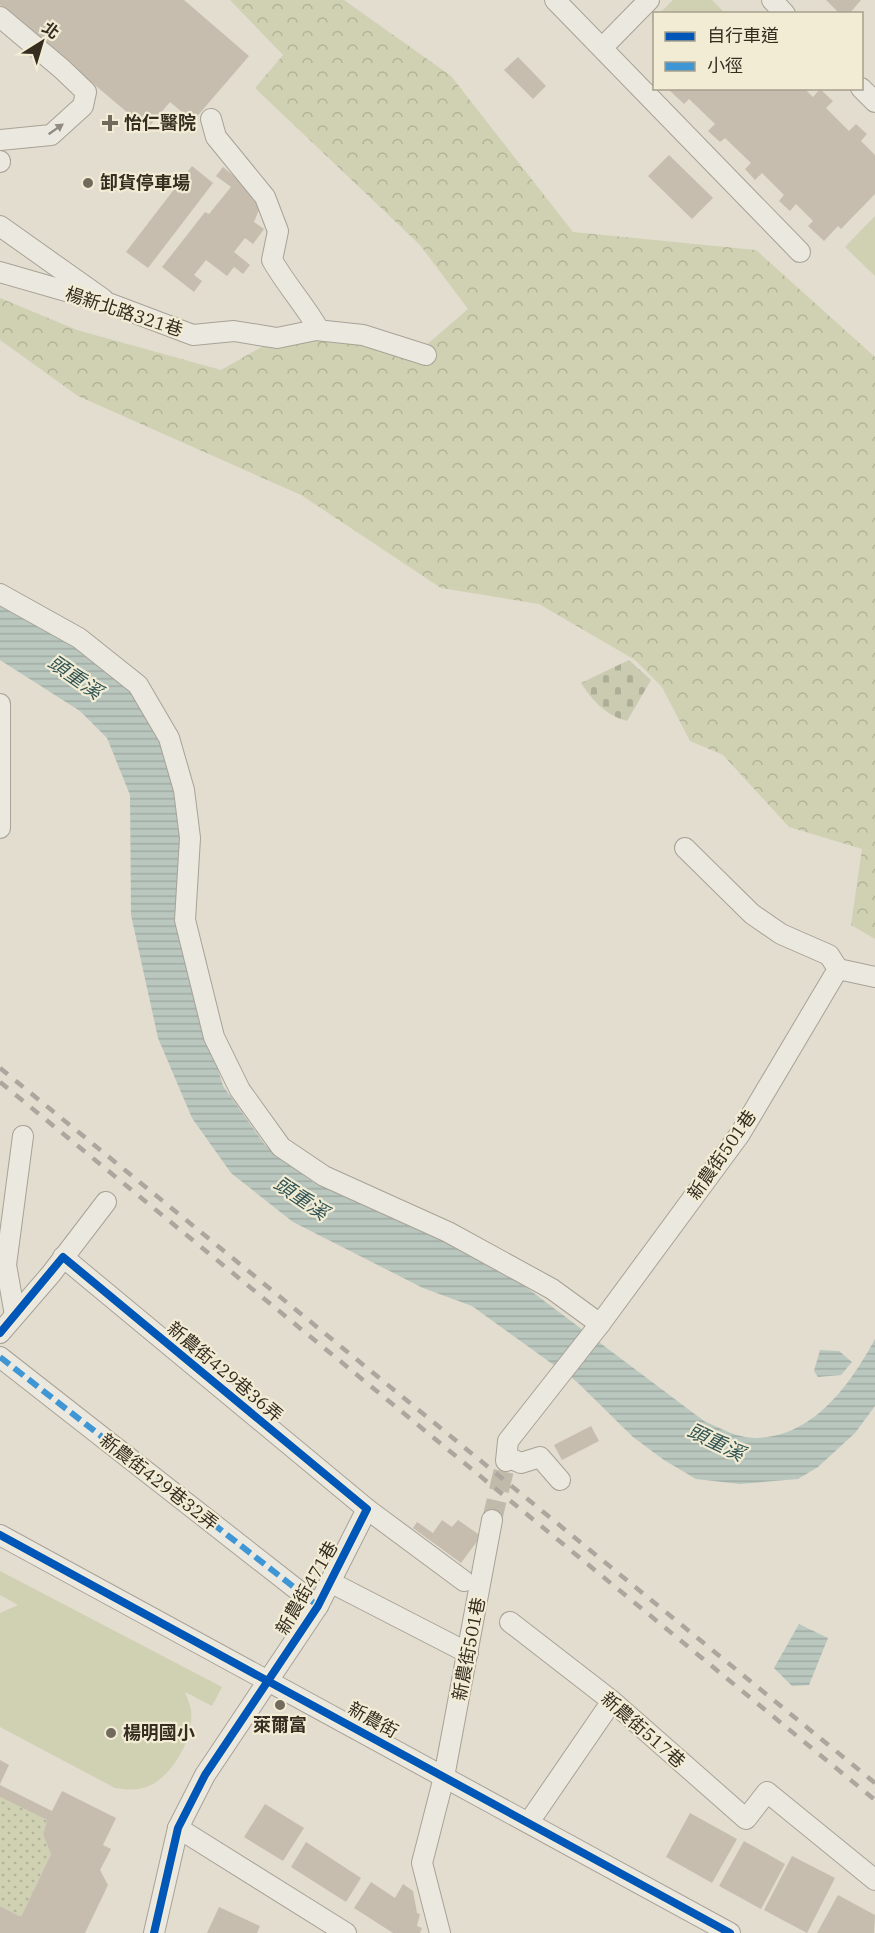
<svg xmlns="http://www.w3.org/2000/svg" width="875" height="1933" font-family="'IBM Plex Serif','Noto Sans TC',serif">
  <defs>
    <pattern id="forest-crowns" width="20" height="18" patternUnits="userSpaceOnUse" patternTransform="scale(1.5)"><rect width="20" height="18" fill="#cfd1b2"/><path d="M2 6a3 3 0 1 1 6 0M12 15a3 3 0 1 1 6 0" fill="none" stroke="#b2b499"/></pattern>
    <pattern id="cemetery-stones" width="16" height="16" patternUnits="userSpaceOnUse" patternTransform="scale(1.5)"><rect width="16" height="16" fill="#cacbb1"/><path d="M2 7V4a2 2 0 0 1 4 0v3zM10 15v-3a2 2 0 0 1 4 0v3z" fill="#aeae98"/></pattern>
    <pattern id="park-dots" width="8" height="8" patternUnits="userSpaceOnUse" patternTransform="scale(1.5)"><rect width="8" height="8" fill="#cfd1b2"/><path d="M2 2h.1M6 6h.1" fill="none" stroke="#b2b499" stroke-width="1.8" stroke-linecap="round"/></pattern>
    <pattern id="water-rules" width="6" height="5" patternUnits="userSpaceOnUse" patternTransform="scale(1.5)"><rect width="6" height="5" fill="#b9c7bf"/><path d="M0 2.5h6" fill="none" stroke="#a0aba4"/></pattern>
  </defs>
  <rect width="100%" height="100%" fill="#e2ddce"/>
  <g fill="#cfd1b2">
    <polygon points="673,0 712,0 725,13 660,13"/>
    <polygon points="875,216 875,276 845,247"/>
    <path d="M0,1571L222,1687L212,1706L185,1692C187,1698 190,1704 191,1710C194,1736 175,1773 151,1785C139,1791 128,1790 115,1788L0,1727V1613L18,1605L0,1595Z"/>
  </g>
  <polygon fill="url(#forest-crowns)" points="230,0 344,0 451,76 573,232 756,250 875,357 875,939 851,925 862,849 789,827 723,755 690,741 662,687 635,660 539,604 441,588 301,495 78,396 0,340 0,298 77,330 221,370 286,333 416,354 468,309 420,245 255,88 283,55"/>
  <path fill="url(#cemetery-stones)" d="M629,660L651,680L627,721C605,715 593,701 581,683Z"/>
  <polygon fill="url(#park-dots)" points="0,1797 47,1820 43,1835 51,1854 21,1917 0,1906"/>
  <g fill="url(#water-rules)">
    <path d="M0,600L79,645L130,689L153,722L168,759L179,811L180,877L209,1040L223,1086L265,1145L313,1182L424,1230L515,1279L704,1421C720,1428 739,1439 757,1438C814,1436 850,1385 875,1339V1406L855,1433L818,1467L798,1479L740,1484L696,1479L664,1460L633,1437L576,1381L472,1306L423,1288L293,1222L231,1173L192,1118L158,1038L131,915L130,795L107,738L80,711L0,660Z"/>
    <polygon points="820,1350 839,1351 852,1362 841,1375 818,1377 814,1371"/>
    <polygon points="799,1624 828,1638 809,1685 792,1686 774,1668"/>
  </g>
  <g fill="#c6bdaf">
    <polygon points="0,0 184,0 249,56 193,121 170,102 147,129 0,5"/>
    <polygon points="826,0 861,0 849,14 840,14"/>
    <polygon points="518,57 546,86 533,99 504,70"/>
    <polygon points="667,88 804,88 813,97 820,89 833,101 826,108 849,131 856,124 867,134 861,141 875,155 875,194 841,229 838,226 824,241 808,226 813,221 796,204 790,211 779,201 784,195 762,173 755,180 745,169 751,163 725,138 720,142 708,131 715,124 689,99 684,104"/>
    <polygon points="669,155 713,198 692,219 648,176"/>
    <polygon points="192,166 213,183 148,268 126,252"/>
    <polygon points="223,167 254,192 252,198 261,205 254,222 264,229 253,244 245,238 234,252 250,265 243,274 234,267 227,276 206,260 194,275 202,281 194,292 162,267 205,212 209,214 231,187 216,176"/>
    <polygon points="591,1426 599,1441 562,1460 554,1445"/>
    <polygon points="442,1520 452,1527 458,1520 481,1536 461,1563 413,1528 417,1522 433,1533"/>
    <polygon points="0,1760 9,1765 0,1784"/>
    <polygon points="0,1785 52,1811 62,1791 116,1818 103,1845 111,1849 100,1870 108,1885 85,1933 0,1933 0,1906 21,1917 51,1854 43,1835 47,1820 0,1797"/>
    <polygon points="265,1804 304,1828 283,1861 244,1837"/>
    <polygon points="690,1813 737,1839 712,1883 666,1857"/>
    <polygon points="744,1841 785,1864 761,1909 719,1886"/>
    <polygon points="306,1842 361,1878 346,1902 291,1867"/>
    <polygon points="792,1856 835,1878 807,1933 764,1910"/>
    <polygon points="371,1882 395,1898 403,1884 413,1891 417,1913 420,1914 417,1926 422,1928 420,1933 393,1933 354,1908"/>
    <polygon points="838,1895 875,1915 874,1933 817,1933"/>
    <polygon points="219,1907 260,1926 257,1933 207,1933"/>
  </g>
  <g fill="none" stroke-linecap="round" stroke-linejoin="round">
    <polyline stroke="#c0baab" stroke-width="20" stroke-dasharray="20 10" stroke-linecap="butt" points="492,1520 506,1461"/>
    <g stroke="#a8a297" stroke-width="22">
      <g id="minor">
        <polyline points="555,0 800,252"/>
        <polyline points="772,0 785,14"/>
        <polyline points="0,17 62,69 86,92 83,106 51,135 0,140"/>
        <polyline points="602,48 649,0"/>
        <polyline points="861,88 875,102"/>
        <path d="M211,119L216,137L265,197L278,231L272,260C286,285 305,305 319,330"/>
        <polyline points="0,162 0,161"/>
        <polyline points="0,226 103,299"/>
        <polyline points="0,272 111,304 193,335 234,331 277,338 316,330 363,335 426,355"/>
        <polyline points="0,594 79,638 138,685 169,738 184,790 190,838 185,920 214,1037 240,1090 281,1147 324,1176 448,1232 552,1289 600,1324"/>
        <polyline points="0,704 0,828"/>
        <polyline points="838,969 875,977"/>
        <polyline points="63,1257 367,1509 464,1581"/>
        <polyline points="15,1315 6,1265 23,1136"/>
        <polyline points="0,1333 51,1274 106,1202"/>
        <polyline points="0,1357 318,1606"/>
        <polyline points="507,1457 521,1463 540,1457 560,1480"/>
        <polyline points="506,1461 508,1441 600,1324 740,1134 838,969 829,955 781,934 752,914 685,848"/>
        <polyline points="0,1535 730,1933"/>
        <polyline points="330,1582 468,1653"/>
        <polyline points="510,1622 612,1701 746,1819 767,1792 875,1880"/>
        <polyline points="529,1822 612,1701"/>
        <polyline points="178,1828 346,1933"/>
        <polyline points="154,1933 178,1828 205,1775 318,1606 367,1509"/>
        <polyline points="440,1933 422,1863 444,1777 492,1520"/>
      </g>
    </g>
    <use href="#minor" stroke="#ebe8df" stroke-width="20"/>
    <g stroke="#aba79f" stroke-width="4.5" stroke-dasharray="10 10" stroke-linecap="butt">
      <polyline points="0,1068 875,1783"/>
      <polyline points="0,1082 875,1800"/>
    </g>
    <polyline stroke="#3e96d5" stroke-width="6" stroke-dasharray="12 6" stroke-linecap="butt" points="0,1357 318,1606"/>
    <g stroke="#f2ecd5" stroke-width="11">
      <g id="cycleway">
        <polyline points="0,1333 63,1257 367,1509 318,1606 205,1775 178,1828 154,1933"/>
        <polyline points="0,1535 730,1933"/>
      </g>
    </g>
    <use href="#cycleway" stroke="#0057b8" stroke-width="8"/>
  </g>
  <defs><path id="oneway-solid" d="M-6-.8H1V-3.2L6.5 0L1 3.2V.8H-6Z" transform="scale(1.5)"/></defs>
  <use fill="#908a80" href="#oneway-solid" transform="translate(56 129) rotate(-35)"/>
  <g fill="#726a5d" stroke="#f2ecd5" stroke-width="2">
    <path d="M107 114h6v6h6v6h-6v6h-6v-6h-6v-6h6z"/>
    <circle cx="88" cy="183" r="6"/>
    <circle cx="280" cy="1705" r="6"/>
    <circle cx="111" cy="1733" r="6"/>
  </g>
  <g text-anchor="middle" stroke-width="4.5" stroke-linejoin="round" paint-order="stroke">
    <g font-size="18" font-weight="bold" fill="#362c20" stroke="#f2ecd5" text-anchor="start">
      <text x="124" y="129">怡仁醫院</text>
      <text x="100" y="189">卸貨停車場</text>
      <text x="280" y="1731" text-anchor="middle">萊爾富</text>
      <text x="123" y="1739">楊明國小</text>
    </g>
    <g font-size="18" fill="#362c20" stroke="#f2ecd5">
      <text transform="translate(124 312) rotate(18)" y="6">楊新北路321巷</text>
      <text transform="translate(722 1155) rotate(-55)" y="6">新農街501巷</text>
      <text transform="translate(225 1372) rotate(40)" y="6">新農街429巷36弄</text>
      <text transform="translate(159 1482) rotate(38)" y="6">新農街429巷32弄</text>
      <text transform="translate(307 1588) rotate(-60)" y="6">新農街471巷</text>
      <text transform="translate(469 1649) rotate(-79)" y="6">新農街501巷</text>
      <text transform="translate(373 1720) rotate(29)" y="6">新農街</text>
      <text transform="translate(643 1730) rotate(41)" y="6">新農街517巷</text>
    </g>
    <g font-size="20" font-style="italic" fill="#315454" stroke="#f2ecd5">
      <text transform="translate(75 677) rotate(35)" y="7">頭重溪</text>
      <text transform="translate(301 1198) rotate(34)" y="7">頭重溪</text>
      <text transform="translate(716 1442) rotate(26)" y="7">頭重溪</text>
    </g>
  </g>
  <rect x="653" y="12" width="210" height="78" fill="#f2ecd5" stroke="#a79f8d" stroke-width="1.5"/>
  <rect x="665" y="32" width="30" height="9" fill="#0057b8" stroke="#a79f8d" stroke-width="1.5"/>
  <text x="707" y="42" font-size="18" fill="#362c20">自行車道</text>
  <rect x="665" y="62" width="30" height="9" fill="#3e96d5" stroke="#a79f8d" stroke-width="1.5"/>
  <text x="707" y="72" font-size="18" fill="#362c20">小徑</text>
  <g transform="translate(42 42) rotate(37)" stroke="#f2ecd5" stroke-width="4.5" paint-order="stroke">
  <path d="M0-4.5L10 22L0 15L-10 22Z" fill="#362c20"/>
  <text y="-9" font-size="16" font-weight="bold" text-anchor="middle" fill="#362c20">北</text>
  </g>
</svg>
